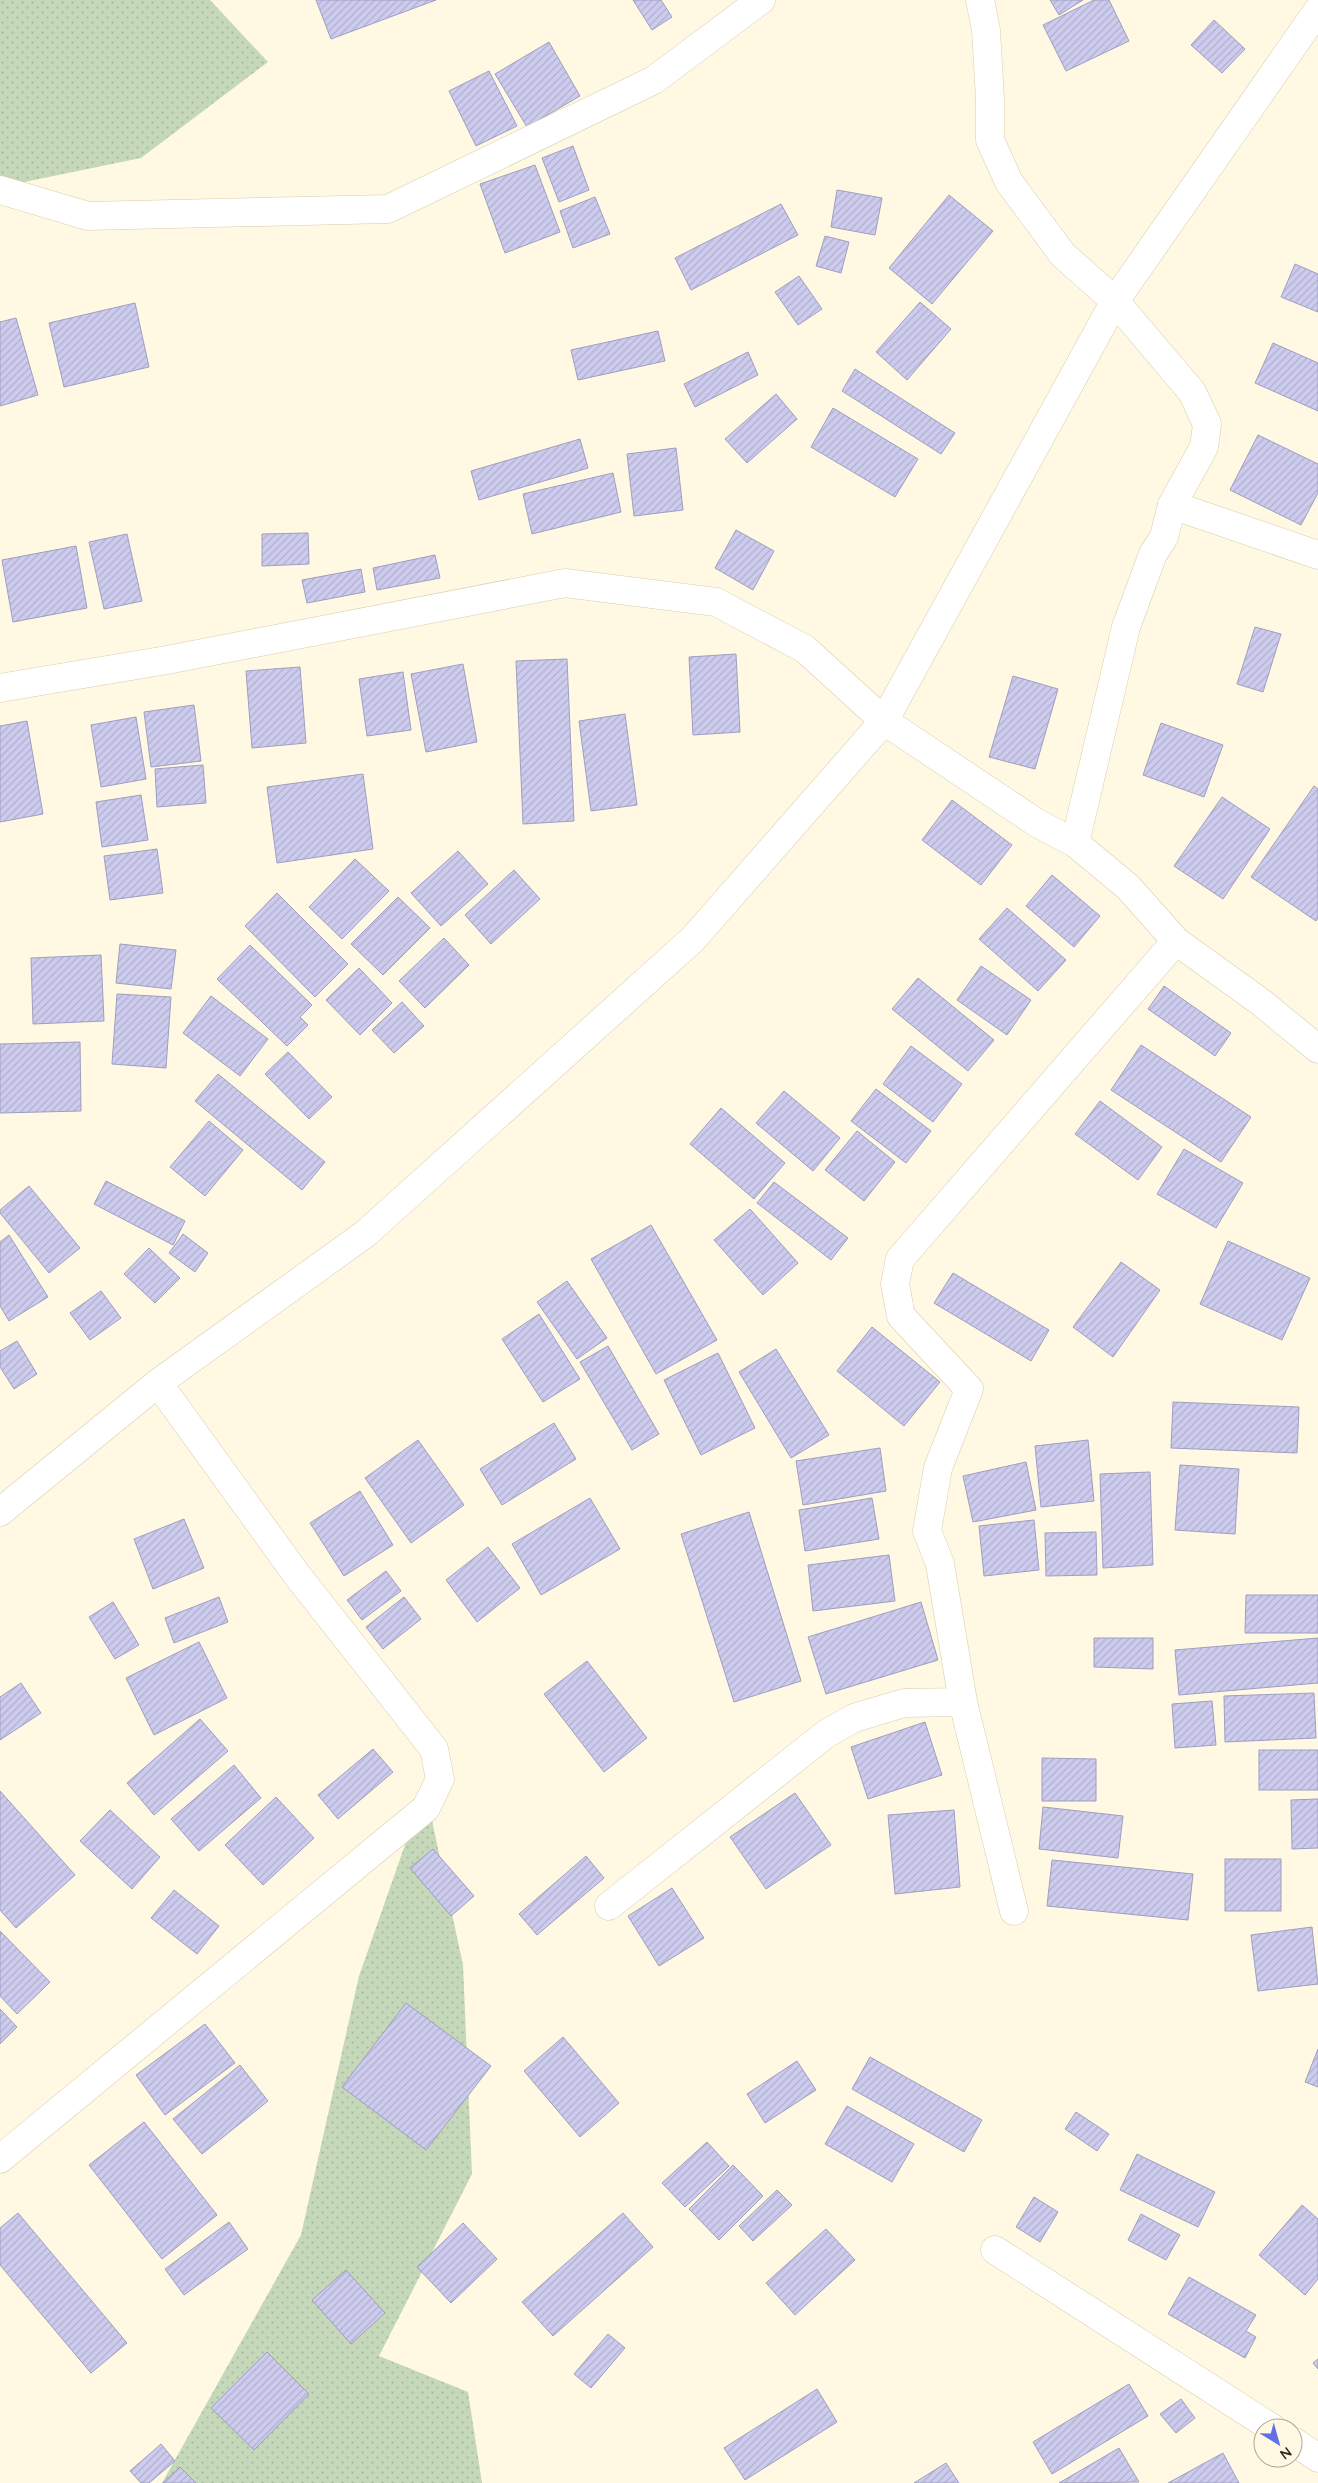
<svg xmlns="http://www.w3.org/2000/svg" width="1318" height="2483" font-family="Quicksand,sans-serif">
  <defs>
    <pattern id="grass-dots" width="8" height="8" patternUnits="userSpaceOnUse" patternTransform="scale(1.25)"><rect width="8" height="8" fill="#c5d8b9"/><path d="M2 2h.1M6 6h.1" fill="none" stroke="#aaba9f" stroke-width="1.8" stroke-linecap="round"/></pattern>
    <pattern id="building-hatch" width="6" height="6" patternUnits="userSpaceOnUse" patternTransform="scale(1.25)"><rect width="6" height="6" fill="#cdccef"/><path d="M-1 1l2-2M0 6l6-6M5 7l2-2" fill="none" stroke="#b0afcc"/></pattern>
  </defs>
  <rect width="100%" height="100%" fill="#fff8e3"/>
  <g fill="url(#grass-dots)">
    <polygon points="0,0 210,0 268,62 141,158 0,187"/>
    <polygon points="425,1788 463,1965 472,2174 379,2356 468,2392 482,2483 162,2483 301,2235 359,1976"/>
  </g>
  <g fill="url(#building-hatch)" stroke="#9f9ec0">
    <polygon points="316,0 436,0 331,39"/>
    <polygon points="633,0 661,0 672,17 652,30"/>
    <polygon points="1050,0 1083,0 1059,15"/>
    <polygon points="1094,0 1109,0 1129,41 1066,71 1043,25"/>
    <polygon points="1214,20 1245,49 1222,73 1191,45"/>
    <polygon points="549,42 580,96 527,127 495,74"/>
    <polygon points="489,71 517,126 476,146 449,91"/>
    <polygon points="573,146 589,190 559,202 542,158"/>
    <polygon points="535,165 560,232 505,253 480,184"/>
    <polygon points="837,190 882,198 875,235 831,227"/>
    <polygon points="949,195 993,231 932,304 889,268"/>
    <polygon points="595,197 610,234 573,248 560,211"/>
    <polygon points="781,204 798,235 691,290 675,258"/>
    <polygon points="825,236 849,242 841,273 816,266"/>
    <polygon points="1295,264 1318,274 1318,312 1281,297"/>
    <polygon points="799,276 822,309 798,325 775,292"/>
    <polygon points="920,302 951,329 907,380 876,352"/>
    <polygon points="135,303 149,367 64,387 49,323"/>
    <polygon points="16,318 38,395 0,406 0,322"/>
    <polygon points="658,331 665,361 578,380 571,350"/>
    <polygon points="1273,343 1318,363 1318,411 1255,383"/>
    <polygon points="748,352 758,375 695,407 684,384"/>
    <polygon points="855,369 955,433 941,454 842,391"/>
    <polygon points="776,394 797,419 747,463 725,439"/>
    <polygon points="833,408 918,459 895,497 811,447"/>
    <polygon points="1258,435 1318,464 1318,493 1301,525 1230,490"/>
    <polygon points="580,439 588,468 479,500 471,471"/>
    <polygon points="676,448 683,510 634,516 627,454"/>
    <polygon points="613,473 621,512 532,534 523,494"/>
    <polygon points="736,530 774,551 753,590 715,568"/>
    <polygon points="308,533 309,564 262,566 262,534"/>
    <polygon points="127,534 142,601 104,609 89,542"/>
    <polygon points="76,546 87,608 13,622 2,560"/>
    <polygon points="435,555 440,578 377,590 373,568"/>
    <polygon points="361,569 365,592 307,603 302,580"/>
    <polygon points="1255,627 1281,634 1263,692 1237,684"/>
    <polygon points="736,654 740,732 693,735 689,657"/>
    <polygon points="567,659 574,821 523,824 516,661"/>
    <polygon points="463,664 477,742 426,752 411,674"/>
    <polygon points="300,667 306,743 252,748 246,671"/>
    <polygon points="403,672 411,730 367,736 359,679"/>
    <polygon points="1013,676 1058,689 1035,769 989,757"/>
    <polygon points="194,705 201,761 151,767 144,712"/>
    <polygon points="625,714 637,805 591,811 579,721"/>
    <polygon points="136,717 146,779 101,787 91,725"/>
    <polygon points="27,721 43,814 0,822 0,726"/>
    <polygon points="1161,723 1223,745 1204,797 1143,775"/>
    <polygon points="203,765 206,803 157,807 155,769"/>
    <polygon points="363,774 373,849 277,863 267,787"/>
    <polygon points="1314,786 1318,789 1318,918 1316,921 1251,877"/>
    <polygon points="141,795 148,840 102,847 96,802"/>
    <polygon points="1222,797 1270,829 1223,899 1174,866"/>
    <polygon points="952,800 1012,845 981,885 922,840"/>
    <polygon points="157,849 163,893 110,900 104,856"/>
    <polygon points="458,851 488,884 441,926 411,893"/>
    <polygon points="355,859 389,891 342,939 309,907"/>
    <polygon points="514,870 540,899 491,944 465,915"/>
    <polygon points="1052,875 1100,916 1074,947 1026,906"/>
    <polygon points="277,893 348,964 315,997 245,926"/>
    <polygon points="398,897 430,928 383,975 351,944"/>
    <polygon points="1007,908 1066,960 1038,991 979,939"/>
    <polygon points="444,938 469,965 425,1008 399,981"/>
    <polygon points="120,944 176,950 171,989 116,983"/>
    <polygon points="250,945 312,1005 300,1017 308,1025 287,1046 217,979"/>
    <polygon points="101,955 104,1021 33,1024 31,958"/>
    <polygon points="981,966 1031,1000 1007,1035 957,1000"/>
    <polygon points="359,968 392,1003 360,1035 326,1000"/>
    <polygon points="918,978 994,1040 968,1071 892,1009"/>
    <polygon points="1164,986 1231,1033 1215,1056 1148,1009"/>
    <polygon points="117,994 171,997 166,1068 112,1064"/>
    <polygon points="211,996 268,1039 240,1076 183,1033"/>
    <polygon points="402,1002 424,1026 394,1053 372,1030"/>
    <polygon points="80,1042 81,1111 0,1113 0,1044"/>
    <polygon points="1141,1045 1251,1117 1221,1162 1111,1090"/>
    <polygon points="911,1046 962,1084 933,1122 883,1084"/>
    <polygon points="288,1052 332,1097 309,1119 265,1074"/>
    <polygon points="218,1074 325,1162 302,1190 195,1101"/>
    <polygon points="876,1089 931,1131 906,1163 851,1121"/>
    <polygon points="784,1091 840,1138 813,1171 756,1123"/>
    <polygon points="1100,1101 1162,1147 1138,1180 1075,1134"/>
    <polygon points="721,1108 785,1163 754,1199 690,1144"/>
    <polygon points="209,1121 243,1150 205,1196 170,1167"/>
    <polygon points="857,1131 895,1162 864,1201 825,1170"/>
    <polygon points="1184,1149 1243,1183 1216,1228 1157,1194"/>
    <polygon points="106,1181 185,1221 173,1245 94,1204"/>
    <polygon points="774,1182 848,1238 831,1260 757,1203"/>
    <polygon points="29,1186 80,1248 49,1273 0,1213 0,1210"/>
    <polygon points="750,1209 798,1263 763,1295 714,1240"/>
    <polygon points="651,1225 717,1340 656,1374 591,1259"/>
    <polygon points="183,1234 208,1253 195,1272 169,1253"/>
    <polygon points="9,1235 48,1297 9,1321 0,1306 0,1242"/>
    <polygon points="1228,1241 1310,1278 1282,1340 1200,1304"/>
    <polygon points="149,1248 180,1278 155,1303 124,1274"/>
    <polygon points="1121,1262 1160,1290 1113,1357 1073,1327"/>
    <polygon points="953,1273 1049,1330 1031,1361 934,1303"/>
    <polygon points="567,1281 607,1338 577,1359 537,1302"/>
    <polygon points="101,1291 121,1318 90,1340 70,1313"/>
    <polygon points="539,1314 580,1379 543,1402 502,1339"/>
    <polygon points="872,1327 940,1382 904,1426 837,1371"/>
    <polygon points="17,1341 37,1374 14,1389 0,1367 0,1351"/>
    <polygon points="608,1346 659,1434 632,1450 580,1362"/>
    <polygon points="776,1349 829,1435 791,1458 739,1372"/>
    <polygon points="718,1353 755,1428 701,1455 664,1380"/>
    <polygon points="1173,1402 1299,1407 1297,1453 1171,1448"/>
    <polygon points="554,1423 576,1459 502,1505 480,1469"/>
    <polygon points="418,1440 464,1505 411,1543 365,1478"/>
    <polygon points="1088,1440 1094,1501 1041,1507 1035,1446"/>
    <polygon points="880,1448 886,1491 803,1505 796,1461"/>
    <polygon points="1026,1462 1036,1510 973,1522 963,1476"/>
    <polygon points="1180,1465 1239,1469 1235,1534 1175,1530"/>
    <polygon points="1150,1472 1153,1565 1103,1568 1100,1474"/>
    <polygon points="360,1491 393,1545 344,1576 310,1523"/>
    <polygon points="590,1498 620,1549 541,1595 512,1544"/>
    <polygon points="872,1498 879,1539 805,1551 799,1510"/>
    <polygon points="749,1512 801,1681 734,1702 681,1534"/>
    <polygon points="184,1519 204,1568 153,1589 134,1539"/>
    <polygon points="1034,1520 1039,1570 984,1576 979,1526"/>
    <polygon points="1096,1532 1097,1575 1046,1576 1045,1533"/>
    <polygon points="488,1547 520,1588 477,1622 446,1580"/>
    <polygon points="889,1555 895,1601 813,1611 808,1565"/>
    <polygon points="386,1571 401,1591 362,1620 347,1600"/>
    <polygon points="1246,1595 1318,1595 1318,1633 1245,1633"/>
    <polygon points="219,1597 228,1622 174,1643 165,1618"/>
    <polygon points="404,1597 421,1619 383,1649 366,1627"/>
    <polygon points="113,1602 139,1645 115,1659 89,1617"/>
    <polygon points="921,1602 938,1660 826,1694 808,1637"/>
    <polygon points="1094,1638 1153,1638 1153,1669 1094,1667"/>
    <polygon points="1318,1638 1318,1683 1179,1695 1175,1650"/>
    <polygon points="199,1642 227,1698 154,1735 126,1678"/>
    <polygon points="587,1661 647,1738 604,1772 544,1694"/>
    <polygon points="21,1683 41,1713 0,1740 0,1697"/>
    <polygon points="1314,1693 1316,1738 1225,1742 1224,1696"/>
    <polygon points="1212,1701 1216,1745 1175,1748 1172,1704"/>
    <polygon points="200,1719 228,1751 154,1815 127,1783"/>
    <polygon points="925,1722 942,1775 868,1799 851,1747"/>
    <polygon points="373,1749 393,1772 338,1819 318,1795"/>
    <rect x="1259" y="1750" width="59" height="40"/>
    <polygon points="1042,1758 1096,1759 1096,1801 1042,1801"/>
    <polygon points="234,1765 261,1798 199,1851 171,1819"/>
    <polygon points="0,1791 75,1875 16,1928 0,1910"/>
    <polygon points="795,1793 831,1845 766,1889 730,1837"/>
    <polygon points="276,1797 314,1838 263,1885 225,1845"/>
    <polygon points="1318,1799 1318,1848 1292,1849 1291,1800"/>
    <polygon points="1043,1807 1123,1816 1118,1858 1039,1849"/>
    <polygon points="110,1810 160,1857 132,1889 80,1841"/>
    <polygon points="954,1810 960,1887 895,1894 888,1815"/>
    <polygon points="433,1849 474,1896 451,1916 410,1868"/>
    <polygon points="586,1856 604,1878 537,1935 519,1914"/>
    <rect x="1225" y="1859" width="56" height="52"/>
    <polygon points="1052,1860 1193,1874 1188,1920 1047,1906"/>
    <polygon points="672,1888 704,1938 659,1966 628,1916"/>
    <polygon points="174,1890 219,1926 197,1954 151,1918"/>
    <polygon points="1312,1927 1318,1984 1258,1991 1251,1935"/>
    <polygon points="0,1931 50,1982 17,2014 0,1996"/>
    <polygon points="406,2003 491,2066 426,2150 342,2087"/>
    <polygon points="0,2009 17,2027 0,2044"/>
    <polygon points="205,2024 235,2063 165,2115 136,2075"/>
    <polygon points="563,2037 619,2103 580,2137 524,2071"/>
    <polygon points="1318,2049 1318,2087 1305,2082"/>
    <polygon points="870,2057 982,2120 964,2152 852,2089"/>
    <polygon points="797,2061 816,2090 765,2123 747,2094"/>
    <polygon points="240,2065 268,2101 202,2154 173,2119"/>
    <polygon points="847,2106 914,2144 892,2182 825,2144"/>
    <polygon points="1076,2112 1109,2134 1097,2151 1065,2129"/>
    <polygon points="144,2122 217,2215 162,2259 89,2165"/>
    <polygon points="707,2142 729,2166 685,2207 662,2183"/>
    <polygon points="1137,2154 1215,2192 1198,2227 1120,2190"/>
    <polygon points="733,2165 763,2196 719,2240 689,2209"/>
    <polygon points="777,2190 792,2205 753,2241 739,2226"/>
    <polygon points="1034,2197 1058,2212 1040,2242 1016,2227"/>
    <polygon points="1302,2205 1318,2219 1318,2279 1305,2295 1259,2255"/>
    <polygon points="18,2213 127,2343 91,2373 0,2265 0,2228"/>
    <polygon points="623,2213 653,2247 553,2336 522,2302"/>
    <polygon points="1141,2214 1180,2235 1166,2260 1128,2240"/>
    <polygon points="229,2222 248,2249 184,2295 165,2269"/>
    <polygon points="463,2223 497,2259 451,2303 417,2267"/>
    <polygon points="826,2229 855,2260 795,2315 766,2283"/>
    <polygon points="346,2270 385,2313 351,2344 312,2300"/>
    <polygon points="1189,2277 1256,2315 1246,2331 1256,2337 1245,2358 1168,2314"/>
    <polygon points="608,2334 625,2348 591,2388 574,2374"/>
    <polygon points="267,2352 309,2394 254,2450 211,2408"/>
    <polygon points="1318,2359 1318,2369 1313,2363"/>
    <polygon points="1129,2384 1148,2416 1052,2474 1033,2442"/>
    <polygon points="817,2389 837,2422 745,2480 724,2448"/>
    <polygon points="1181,2399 1195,2418 1176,2433 1160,2414"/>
    <polygon points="161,2444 175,2461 149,2483 141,2483 130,2471"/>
    <polygon points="1119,2448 1139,2482 1059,2483"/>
    <polygon points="1223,2453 1239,2483 1168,2483"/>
    <polygon points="946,2463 959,2483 914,2483"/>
    <polygon points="180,2467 196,2483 163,2483"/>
  </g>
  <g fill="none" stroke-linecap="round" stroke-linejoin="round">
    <g stroke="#d8cdaa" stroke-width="29">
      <g id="minor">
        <polyline points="980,0 986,30 990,100 990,140 1009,182 1063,255 1115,301 1192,392 1207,424 1204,447 1172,505 1164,537 1153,554 1126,627 1075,843"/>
        <polyline points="0,190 88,216 388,209 654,80 761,0"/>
        <polyline points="1172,505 1318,555"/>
        <polyline points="0,688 167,660 565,583 716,602 805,649 884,721 1037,823 1075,843 1128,887 1176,941 1262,1003 1318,1049"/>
        <polyline points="0,1512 158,1383 365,1234 693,939 884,721 1115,301 1318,10"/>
        <polyline points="609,1906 826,1734 854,1718 904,1703 963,1702"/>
        <polyline points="1014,1911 963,1702 940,1564 927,1531 938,1468 969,1389 901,1316 895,1284 900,1259 1176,941"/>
        <polyline points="0,2159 426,1808 440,1779 434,1749 297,1575 158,1383"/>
        <polyline points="995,2250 1272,2428"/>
        <polyline points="1293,2441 1318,2458"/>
      </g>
    </g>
    <use href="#minor" stroke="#fff" stroke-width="28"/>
  </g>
  <g transform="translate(1278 2443) rotate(143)"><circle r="24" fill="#fff8e3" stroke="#aca694"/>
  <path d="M0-4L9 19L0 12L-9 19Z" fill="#6170e8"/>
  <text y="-8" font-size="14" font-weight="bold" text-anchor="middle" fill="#2f2b1d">N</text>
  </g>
</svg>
